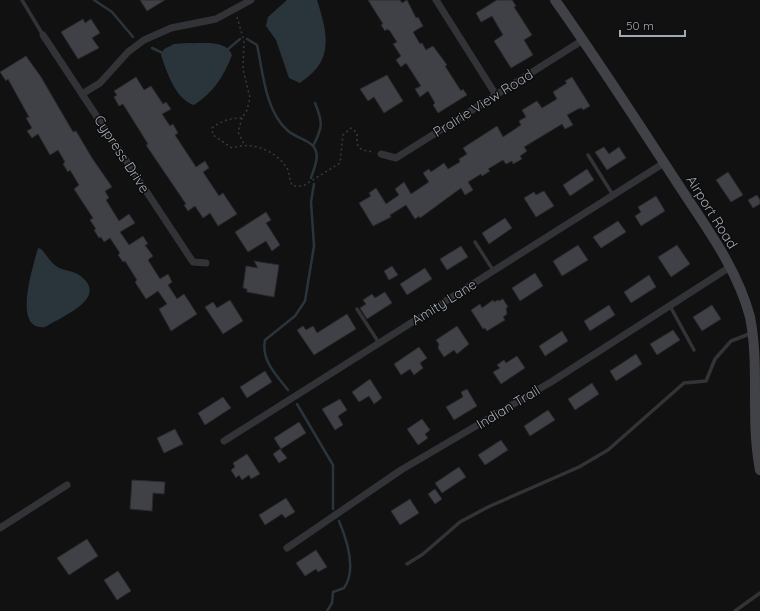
<svg xmlns="http://www.w3.org/2000/svg" width="760" height="611" font-family="Quicksand,sans-serif">
  <rect width="100%" height="100%" fill="#111112"/>
  <g fill="#2a353b">
    <path d="M287,0H317C324,22 333,50 316,69C312,74 305,79 300,83L289,78L276,40L266,26L268,17Z"/>
    <path d="M188,43C202,44 226,39 232,55C224,76 213,93 194,105C175,99 167,72 161,55L164,49L174,44Z"/>
    <path d="M38,248L41,249C46,254 50,262 56,266C62,271 72,270 79,275C111,297 63,316 45,327C11,331 34,264 38,248Z"/>
  </g>
  <g fill="none" stroke-linecap="round" stroke-linejoin="round">
    <g stroke="#2a353b" stroke-width="2.5">
      <polyline points="94,0 112,12 133,37"/>
      <path d="M247,39L257,45C263,72 265,110 287,130C294,137 307,139 313,146C321,155 314,168 311,178"/>
      <polyline points="152,48 165,54"/>
      <polyline points="227,50 240,39"/>
      <path d="M313,146C323,127 323,122 315,103"/>
      <path d="M288,390C276,375 261,360 265,340L295,316L305,301L314,246L311,202L314,184"/>
      <polyline points="297,404 333,465 333,509"/>
      <path d="M327,611L332,603L333,592L344,588C357,570 347,540 339,521"/>
    </g>
  </g>
  <g fill="#404146" stroke="#2b2b2f">
    <polygon points="140,0 165,0 147,11"/>
    <polygon points="368,0 400,0 402,3 407,0 416,18 418,17 423,26 413,32 420,44 422,43 426,50 433,46 447,65 445,66 461,91 463,89 467,95 438,113 433,105 435,103 428,91 420,97 415,89 421,86 406,63 401,67 396,60 401,56 393,44 397,42 390,31 387,29 385,31 381,25 383,24"/>
    <polygon points="497,0 512,0 516,6 514,7 532,35 524,40 533,55 511,68 494,41 503,35 492,16 481,22 476,13"/>
    <polygon points="83,19 85,23 91,19 100,33 92,38 99,48 78,59 61,32"/>
    <polygon points="26,56 41,77 73,132 76,131 92,158 112,187 105,191 109,198 106,200 119,221 129,214 135,223 120,232 129,245 143,236 148,244 145,245 153,256 148,260 160,279 168,274 172,282 168,285 177,299 184,294 197,314 171,331 159,309 167,304 158,291 146,299 135,282 137,280 125,261 123,262 118,255 120,253 110,238 104,242 101,237 99,238 94,230 96,229 90,220 93,218 74,189 79,185 70,170 68,172 63,164 65,162 58,150 50,155 38,134 32,138 27,131 32,128 26,118 29,117 8,79 6,81 0,72"/>
    <polygon points="387,75 403,101 384,113 374,97 368,101 360,89"/>
    <polygon points="136,77 144,90 151,86 163,104 166,102 171,109 162,114 170,126 173,124 178,133 175,135 196,167 205,161 209,168 203,172 219,196 223,193 237,214 218,226 210,213 203,218 195,206 188,211 184,205 186,204 146,145 148,144 123,104 119,106 114,97 117,95 114,91"/>
    <polygon points="572,77 590,106 583,110 582,108 578,109 567,115 573,125 565,129 562,124 524,147 527,151 520,156 522,159 513,164 512,161 506,164 503,160 488,169 490,171 482,176 481,174 468,182 473,190 465,195 461,188 420,218 419,216 415,219 406,205 390,215 391,217 373,226 359,203 371,196 369,193 376,188 386,204 399,195 395,189 404,182 411,194 429,182 423,173 429,169 431,172 444,163 448,169 460,162 459,159 467,154 463,148 497,126 503,137 521,125 519,121 526,117 522,110 537,101 542,108 557,99 553,92 567,83 565,81"/>
    <polygon points="604,147 609,154 619,147 626,158 607,170 595,152"/>
    <polygon points="587,169 594,180 570,196 563,185"/>
    <polygon points="728,172 743,195 731,202 716,180"/>
    <polygon points="544,191 554,206 536,217 524,198 534,192 536,195"/>
    <polygon points="757,195 760,200 760,204 753,208 748,200"/>
    <polygon points="656,196 665,211 641,226 635,216 641,212 638,207"/>
    <polygon points="266,212 271,220 266,223 280,245 272,251 266,241 248,252 235,232"/>
    <polygon points="505,218 512,228 489,244 482,233"/>
    <polygon points="618,221 626,232 601,248 593,237"/>
    <polygon points="578,245 588,260 562,276 553,261"/>
    <polygon points="677,245 690,264 671,277 658,257"/>
    <polygon points="461,246 468,257 447,270 440,259"/>
    <polygon points="254,261 279,265 274,297 247,292 247,289 243,288 246,266 258,268"/>
    <polygon points="392,266 398,275 389,280 384,271"/>
    <polygon points="425,268 432,279 407,295 400,284"/>
    <polygon points="535,273 543,286 520,301 512,288"/>
    <polygon points="649,275 656,287 631,303 624,292"/>
    <polygon points="385,292 392,303 367,319 360,308 366,304 363,300 372,294 375,298"/>
    <polygon points="503,299 508,307 506,308 507,314 503,317 505,320 487,331 485,328 483,329 471,310 480,304 482,308 493,300 494,302 498,300 499,301"/>
    <polygon points="230,300 243,321 223,334 205,307 213,302 217,308"/>
    <polygon points="609,305 615,315 590,331 584,321"/>
    <polygon points="712,305 721,319 702,331 693,317"/>
    <polygon points="347,314 356,329 314,355 297,330 303,326 306,330 313,326 317,333"/>
    <polygon points="457,326 469,344 457,354 454,350 444,357 438,348 439,344 436,340"/>
    <polygon points="673,330 680,340 657,355 650,344"/>
    <polygon points="562,331 568,341 545,356 539,346"/>
    <polygon points="419,347 427,358 420,363 423,368 414,375 410,369 401,375 394,364"/>
    <polygon points="636,354 642,364 616,381 610,371"/>
    <polygon points="517,356 525,368 501,384 493,372 500,368 497,365 504,360 506,363"/>
    <polygon points="265,371 272,382 247,398 240,387"/>
    <polygon points="370,379 382,398 374,404 369,396 359,402 352,392"/>
    <polygon points="592,383 599,394 575,410 568,399"/>
    <polygon points="467,389 477,406 454,420 446,407 463,397 461,392"/>
    <polygon points="223,397 231,408 205,425 198,413"/>
    <polygon points="340,399 347,410 338,416 343,425 335,430 322,409"/>
    <polygon points="548,410 555,420 530,436 524,426"/>
    <polygon points="422,419 430,430 425,434 428,438 418,445 407,429"/>
    <polygon points="299,422 306,433 281,449 274,438"/>
    <polygon points="175,429 183,444 164,453 157,438"/>
    <polygon points="501,440 508,450 485,465 478,455"/>
    <polygon points="280,449 287,458 279,463 273,454"/>
    <polygon points="247,454 260,474 251,479 249,475 242,480 239,475 236,478 231,470 235,467 233,463"/>
    <polygon points="459,467 466,477 442,493 435,483"/>
    <polygon points="132,480 165,482 164,494 153,493 152,511 130,509"/>
    <polygon points="435,489 442,499 435,504 428,494"/>
    <polygon points="286,498 295,512 285,518 282,514 265,525 259,515"/>
    <polygon points="410,499 419,513 400,525 391,511"/>
    <polygon points="87,539 98,556 69,575 57,558"/>
    <polygon points="316,550 327,567 318,572 316,569 305,576 296,563"/>
    <polygon points="118,571 131,591 117,600 104,580"/>
  </g>
  <g fill="none" stroke-linecap="round" stroke-linejoin="round">
    <g stroke="#383a3e" stroke-width="1.5" stroke-dasharray="2 3" stroke-linecap="butt">
      <path d="M237,17L244,41L243,69L250,98L247,110L242,118C230,118 221,121 212,128L213,135L232,148C252,141 275,150 287,168C290,174 289,181 293,186H303L340,163L343,135L351,128L357,133C357,149 357,149 373,152"/>
      <polyline points="242,118 238,132 245,146"/>
    </g>
    <g stroke="#323337" stroke-width="3.5">
      <polyline points="22,0 43,35"/>
      <polyline points="588,155 613,195"/>
      <polyline points="475,242 493,270"/>
      <polyline points="670,306 694,350"/>
      <polyline points="357,309 379,343"/>
      <polyline points="407,564 423,554 460,522 488,507 579,467 608,450 684,383 706,381 715,359 731,341 752,333"/>
      <polyline points="735,611 760,593"/>
    </g>
    <g stroke="#323337" stroke-width="7">
      <polyline points="436,0 496,95"/>
      <polyline points="43,35 193,262 206,263"/>
      <polyline points="82,94 100,83 128,52 144,40 171,28 216,19 251,0"/>
      <polyline points="381,154 396,158 583,40"/>
      <polyline points="224,441 664,163"/>
      <polyline points="0,528 67,485"/>
      <polyline points="287,548 401,470 551,382 730,267"/>
    </g>
    <path stroke="#404247" stroke-width="10" d="M555,0C597,59 636,120 676,181C703,223 737,267 750,317C760,367 750,419 760,470"/>
  </g>
  <g text-anchor="middle" stroke-width="3" stroke-linejoin="round" paint-order="stroke">
    <g font-size="14" fill="#a2a9b3" stroke="#0c0c0d">
      <text transform="translate(483 103) rotate(-32)" y="5">Prairie View Road</text>
      <text transform="translate(122 154) rotate(57)" y="5">Cypress Drive</text>
      <text transform="translate(712 212) rotate(58)" y="5">Airport Road</text>
      <text transform="translate(444 302) rotate(-32)" y="5">Amity Lane</text>
      <text transform="translate(508 407) rotate(-31)" y="5">Indian Trail</text>
    </g>
  </g>
  <path d="M620 30v6h65v-6" fill="none" stroke="#a2a9b3" stroke-width="2"/>
  <text x="626" y="30" font-size="12" fill="#a2a9b3" stroke="#0c0c0d" stroke-width="3" paint-order="stroke">50 m</text>
</svg>
